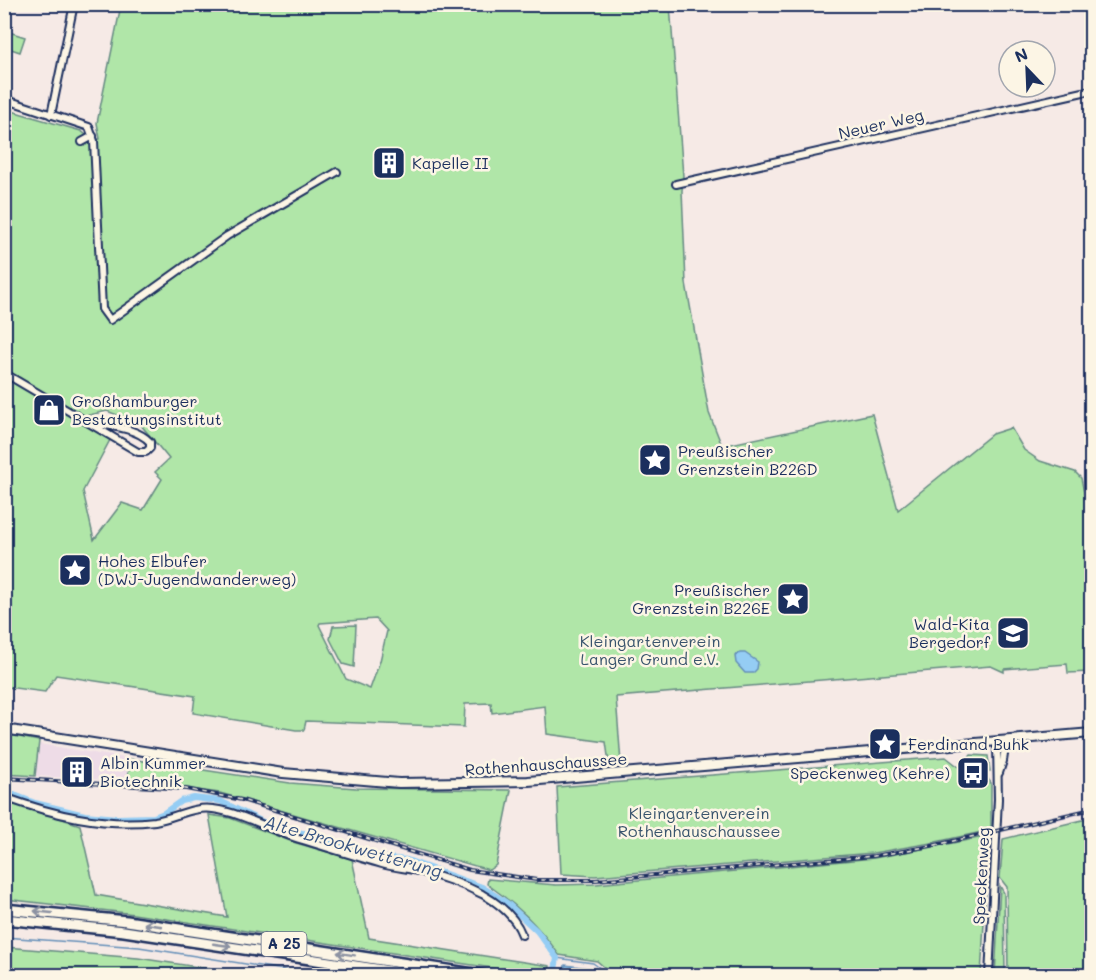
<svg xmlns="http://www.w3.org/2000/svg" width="1096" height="980" font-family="Mali,sans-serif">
  <rect width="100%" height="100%" fill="#f6eae6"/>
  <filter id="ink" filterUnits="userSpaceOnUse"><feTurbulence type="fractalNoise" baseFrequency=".0167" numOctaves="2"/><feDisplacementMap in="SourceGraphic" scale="12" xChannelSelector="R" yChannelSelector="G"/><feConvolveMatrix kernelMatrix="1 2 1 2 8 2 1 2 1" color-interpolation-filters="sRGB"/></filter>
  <g filter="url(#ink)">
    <g fill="#eedce7">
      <polygon points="39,744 130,759 127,781 35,776"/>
      <polygon points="1091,807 1091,812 1059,820 1059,814"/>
    </g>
    <g fill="#b0e6a8" stroke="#668a83" stroke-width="1.5" fill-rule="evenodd">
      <path d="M121,5H670L683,176L682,191L686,283L709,413L722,446L872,414L898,510L992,434L1011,428L1024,450L1040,461L1075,472L1081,478L1087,507L1091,504V695L1089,672L1068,673L1067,664L1004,669V672L991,666L616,697L621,763H609L606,742L547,734L545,706L492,713L491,703L465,704L464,727L306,721L304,730H296L193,713L195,696L56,675L45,692L7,687L5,705V377L111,438L83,491L94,540L122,503L143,510L162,479L155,472L169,459L140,424L107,411L85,416L5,370V109L81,131L90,138L92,141L100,139L97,123ZM376,619L387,631L380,661L370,689L346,679L319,625L320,623Z"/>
      <polygon points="9,32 25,37 20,52 5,47"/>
      <polygon points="356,625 354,667 343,664 330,639 333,626"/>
      <polygon points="5,734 39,741 35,776 5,774"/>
      <polygon points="1086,742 1091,742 1091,795"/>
      <polygon points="971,755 988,756 990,771 984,771 968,759"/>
      <polygon points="946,757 969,775 988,779 991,783 991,830 931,843 873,853 595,876 561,874 557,787"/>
      <polygon points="130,759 290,783 356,788 511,790 496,865 489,870 220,793 127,781"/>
      <polygon points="4,799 80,825 96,895 227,917 209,815 230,818 293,842 352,859 369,938 550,966 549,975 538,975 127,913 5,899"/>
      <polygon points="1091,818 1091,975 1008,975 1007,887 1000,878 1003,839"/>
      <path d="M989,836L981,975L629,976L611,973L597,961L559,955C538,925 517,905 487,884L488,879L556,885L596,884L874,858Z"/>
      <polygon points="1000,886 1004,893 1005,975 995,975"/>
      <polygon points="5,947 138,958 244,974 243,975 5,975"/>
    </g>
    <g fill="#95cdf4" stroke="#648eb8" stroke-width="1.5">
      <polygon points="745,653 758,662 757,669 753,673 745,673 736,663 735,656 740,653"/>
      <polygon points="565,965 596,969 595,975 564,975"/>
    </g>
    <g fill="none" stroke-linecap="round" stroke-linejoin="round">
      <g stroke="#648eb8" stroke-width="1.5">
        <polyline points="4,937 139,947 322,976"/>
        <polyline points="557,958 593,963 611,976"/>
        <polyline points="65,971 66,976"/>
      </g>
      <polyline stroke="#95cdf4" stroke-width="6" points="4,791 35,803 85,815 117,818 154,817 164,813 181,801 194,798 220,801 267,824 283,830 309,834 347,848 385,858 407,860 482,887 507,903 537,931 557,958 554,976"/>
      <g stroke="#1b2f5e" stroke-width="10">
        <g id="minor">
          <polyline points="4,99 89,127 94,141 102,309 110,320 227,236 337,172"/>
          <polyline points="51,115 74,4"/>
          <polyline points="82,142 93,136"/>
          <polyline points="676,184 1092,90"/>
          <path d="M4,373L138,452H146L150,448V442C137,428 110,425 92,424"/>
          <polyline points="999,773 1003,761 1006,741"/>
          <path d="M4,797C54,815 102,827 155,821C175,818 192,806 213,809C243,813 270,830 299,839C326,847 354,856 382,864C395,868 409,868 422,872C442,877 463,884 482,894C500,904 515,916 522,935"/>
          <polyline points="989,976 998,799 997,742"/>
        </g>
      </g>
      <g stroke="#1b2f5e" stroke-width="12">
        <polyline id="major" points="4,729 283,773 399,783 528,781 1092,733"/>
      </g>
      <g stroke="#1b2f5e" stroke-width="14">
        <g id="highway">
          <polyline points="4,909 127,921 486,976"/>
          <polyline points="4,919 124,931 422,976"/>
        </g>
      </g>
      <use href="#minor" stroke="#fcf5e5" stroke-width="6"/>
      <use href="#major" stroke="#fcf5e5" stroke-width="8"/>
      <use href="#highway" stroke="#fcf5e5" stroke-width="9"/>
      <g stroke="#1b2f5e" stroke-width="4">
        <polyline id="rail" points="4,778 186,789 242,800 470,870 537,880 596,880 874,856 931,846 1092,809"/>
      </g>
      <use href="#rail" stroke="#fcf5e5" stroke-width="1.5" stroke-dasharray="4.5" stroke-linecap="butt"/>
    </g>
    <defs><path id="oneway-shaft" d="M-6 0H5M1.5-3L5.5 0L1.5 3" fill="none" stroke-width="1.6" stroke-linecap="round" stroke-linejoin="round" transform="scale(1.5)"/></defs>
    <g stroke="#8c92a2">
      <use href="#oneway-shaft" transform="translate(43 912) rotate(-174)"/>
      <use href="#oneway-shaft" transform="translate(153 925) rotate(-172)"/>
      <use href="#oneway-shaft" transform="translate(222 945) rotate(8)"/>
      <use href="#oneway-shaft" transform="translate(346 954) rotate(-171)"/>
    </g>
  </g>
  <defs>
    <g id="building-square" transform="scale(1.725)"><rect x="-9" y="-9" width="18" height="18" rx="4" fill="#1b2f5e" stroke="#fcf5e5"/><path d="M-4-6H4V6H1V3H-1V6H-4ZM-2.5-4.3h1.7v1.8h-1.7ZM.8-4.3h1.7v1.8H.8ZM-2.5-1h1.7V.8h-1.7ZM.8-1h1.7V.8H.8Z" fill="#fff"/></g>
    <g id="shop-square" transform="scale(1.725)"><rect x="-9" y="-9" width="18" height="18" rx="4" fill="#1b2f5e" stroke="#fcf5e5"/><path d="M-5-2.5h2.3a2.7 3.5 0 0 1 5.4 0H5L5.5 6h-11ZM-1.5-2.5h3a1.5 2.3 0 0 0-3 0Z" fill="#fff"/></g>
    <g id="sight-square" transform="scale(1.725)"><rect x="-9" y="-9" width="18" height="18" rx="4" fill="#1b2f5e" stroke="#fcf5e5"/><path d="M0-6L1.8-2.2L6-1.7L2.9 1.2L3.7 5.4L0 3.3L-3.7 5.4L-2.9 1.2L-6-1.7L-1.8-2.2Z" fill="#fff"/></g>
    <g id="school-square" transform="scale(1.725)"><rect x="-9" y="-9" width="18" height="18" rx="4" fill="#1b2f5e" stroke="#fcf5e5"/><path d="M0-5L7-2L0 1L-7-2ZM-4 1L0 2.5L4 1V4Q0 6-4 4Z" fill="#fff"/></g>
    <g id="bus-square" transform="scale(1.725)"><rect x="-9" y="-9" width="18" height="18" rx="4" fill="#1b2f5e" stroke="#fcf5e5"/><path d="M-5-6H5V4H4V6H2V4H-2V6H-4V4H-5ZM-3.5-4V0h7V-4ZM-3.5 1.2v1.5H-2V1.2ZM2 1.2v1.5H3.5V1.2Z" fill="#fff"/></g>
  </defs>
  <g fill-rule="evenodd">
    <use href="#building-square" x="389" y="163"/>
    <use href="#shop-square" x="49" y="410"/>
    <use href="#sight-square" x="655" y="460"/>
    <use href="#sight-square" x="75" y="570"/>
    <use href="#sight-square" x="793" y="599"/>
    <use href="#school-square" x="1013" y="633"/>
    <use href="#sight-square" x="885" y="744"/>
    <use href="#building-square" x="77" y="772"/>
    <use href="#bus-square" x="973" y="773"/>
  </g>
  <g text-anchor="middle" stroke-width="5" stroke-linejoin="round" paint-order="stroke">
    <rect fill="#fcf5e5" stroke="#5e6a86" stroke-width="1.5" x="261.5" y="932" width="45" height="24" rx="4.5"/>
    <g font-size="15" font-weight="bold" fill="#1b2f5e">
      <text x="284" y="949">A 25</text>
    </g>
    <g font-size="16" fill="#1b2f5e" stroke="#fcf5e5">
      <text transform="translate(881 124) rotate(-13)" y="6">Neuer Weg</text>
      <text transform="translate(546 764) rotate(-4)" y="6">Rothenhauschaussee</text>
      <text transform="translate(981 876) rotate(-87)" y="6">Speckenweg</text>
    </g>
    <g font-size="16" fill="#1b2f5e" stroke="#fcf5e5" text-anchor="start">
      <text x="412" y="169">Kapelle II</text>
      <text x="72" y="407">Großhamburger<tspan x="72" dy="18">Bestattungsinstitut</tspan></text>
      <text x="678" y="457">Preußischer<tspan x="678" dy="18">Grenzstein B226D</tspan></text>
      <text x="98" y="567">Hohes Elbufer<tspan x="98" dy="18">(DWJ-Jugendwanderweg)</tspan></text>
      <text x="770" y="596" text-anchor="end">Preußischer<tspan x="770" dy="18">Grenzstein B226E</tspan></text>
      <text x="990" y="630" text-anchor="end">Wald-Kita<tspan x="990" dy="18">Bergedorf</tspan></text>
      <text x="908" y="750">Ferdinand Buhk</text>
      <text x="100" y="769">Albin Kummer<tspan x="100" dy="18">Biotechnik</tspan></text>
      <text x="950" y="779" text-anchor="end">Speckenweg (Kehre)</text>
    </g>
    <g font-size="16" fill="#39546d" stroke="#fcf5e5">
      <text x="650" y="647">Kleingartenverein<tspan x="650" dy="18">Langer Grund e.V.</tspan></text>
      <text x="699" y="819">Kleingartenverein<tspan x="699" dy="18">Rothenhauschaussee</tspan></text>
    </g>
    <g font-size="18" font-style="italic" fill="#3a5684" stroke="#fcf5e5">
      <text transform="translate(353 847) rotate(16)" y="6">Alte Brookwetterung</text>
    </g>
  </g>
  <rect width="1096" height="980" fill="none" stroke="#fcf5e5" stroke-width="24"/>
  <rect x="12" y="12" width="1072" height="956" fill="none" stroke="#1b2f5e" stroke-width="2" filter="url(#ink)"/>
  <g transform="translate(1027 69) rotate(337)"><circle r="28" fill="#fcf5e5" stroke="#a2a6af" stroke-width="1.5"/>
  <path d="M0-4.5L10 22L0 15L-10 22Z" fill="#1b2f5e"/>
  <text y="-9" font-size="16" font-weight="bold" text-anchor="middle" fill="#1b2f5e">N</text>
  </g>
</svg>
